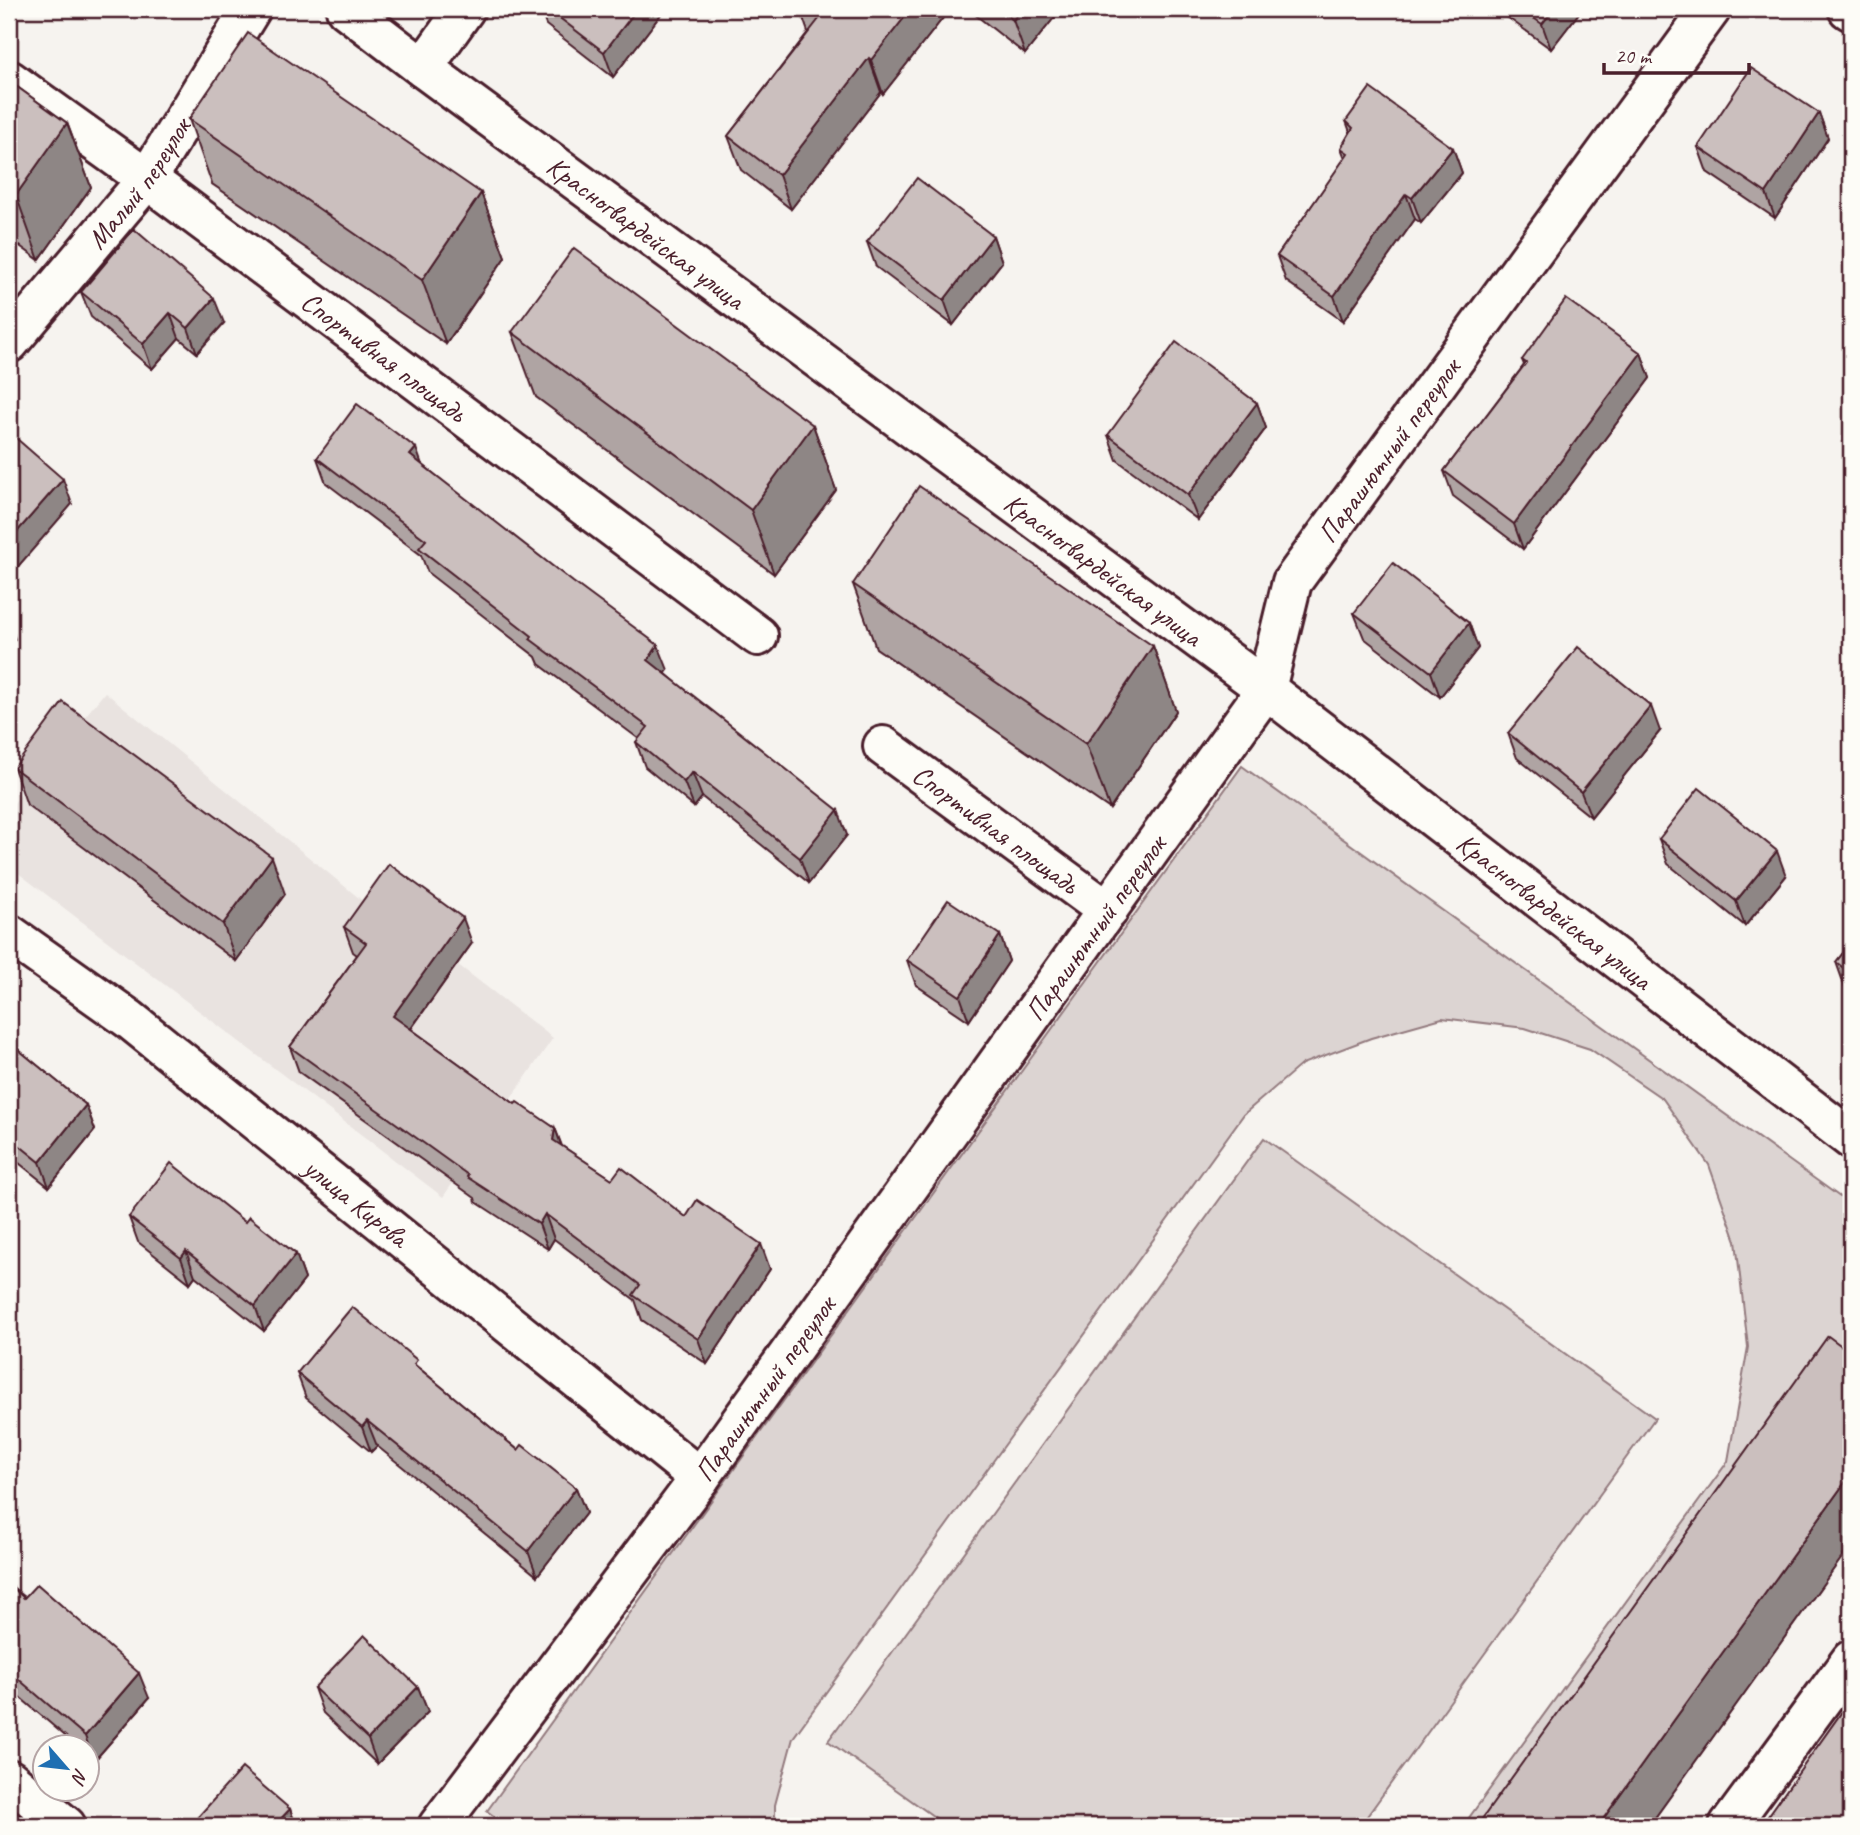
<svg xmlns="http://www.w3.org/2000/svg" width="1860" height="1835" font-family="Caveat,sans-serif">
  <rect width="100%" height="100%" fill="#f6f3ef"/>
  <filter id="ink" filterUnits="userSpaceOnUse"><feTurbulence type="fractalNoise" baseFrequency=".0143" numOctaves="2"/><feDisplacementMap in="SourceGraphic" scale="14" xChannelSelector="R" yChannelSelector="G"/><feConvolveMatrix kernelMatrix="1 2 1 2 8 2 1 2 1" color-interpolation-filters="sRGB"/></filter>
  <g filter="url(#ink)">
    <polygon fill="#e9e3e0" points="105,692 380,915 457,964 553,1038 443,1197 9,866 9,809"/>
    <g fill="#dcd4d2" stroke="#937a7e" stroke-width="2">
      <polygon points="1242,766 1851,1205 1851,1545 1649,1826 1463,1826 1728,1461 1748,1347 1736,1241 1709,1165 1663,1099 1590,1049 1525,1028 1442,1018 1371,1038 1302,1064 1244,1114 793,1738 775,1805 775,1826 507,1826 487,1811"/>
      <polygon points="1264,1138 1655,1418 1360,1826 947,1826 828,1741"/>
    </g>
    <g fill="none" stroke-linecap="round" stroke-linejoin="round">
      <g stroke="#4a1f2b" stroke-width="44">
        <g id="minor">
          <path id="s1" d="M346,9L423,68L1266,689L1851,1139"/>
          <polyline points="423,68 465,9"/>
          <path id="s2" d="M9,80L147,179L758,636"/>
          <path id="s3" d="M9,343L147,179L251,9"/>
          <path id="s4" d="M883,746L1108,911"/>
          <path id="s5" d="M9,934L129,1019L700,1478"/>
          <polyline points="9,1779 66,1826"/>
          <path id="s6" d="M438,1826L700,1478L1266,689L1292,582L1711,9"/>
          <polyline points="1729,1826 1851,1660"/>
        </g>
      </g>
      <g stroke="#4a1f2b" stroke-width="44">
        <polyline id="major" points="1848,9 1851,11"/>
      </g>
      <use href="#minor" stroke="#fdfcf7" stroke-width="38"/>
      <use href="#major" stroke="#fdfcf7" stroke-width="38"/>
    </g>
    <g fill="#afa4a3" stroke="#4a1f2b" stroke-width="2">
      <polygon points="540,9 665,9 613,77 546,25"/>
      <polygon points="800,9 950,9 883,94 881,92 791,209 741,170 728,136 808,32"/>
      <polygon points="968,9 1061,9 1025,54"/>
      <polygon points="1496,9 1582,9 1551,49"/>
      <polygon points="9,81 67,123 91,187 39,260 9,238"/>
      <polygon points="1819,113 1828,138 1775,218 1707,172 1698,147"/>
      <polygon points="189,119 481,193 505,257 446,344 212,184"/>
      <polygon points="1346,121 1453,148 1462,173 1421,223 1415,219 1343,321 1286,281 1277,256 1345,158 1341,148 1350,132"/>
      <polygon points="993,236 1002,262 953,325 876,267 867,242"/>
      <polygon points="81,292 224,323 197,353 179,338 152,369 91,317"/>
      <polygon points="512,332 813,425 836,490 774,574 536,397"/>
      <polygon points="1641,353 1650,378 1523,549 1453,496 1444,471 1524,365 1522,360"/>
      <polygon points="1257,403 1266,428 1198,520 1117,460 1108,435"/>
      <polygon points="317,458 422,464 668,670 665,673 847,835 809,883 702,797 694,807 645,767 636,742 639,739 539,664 536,657 428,573 421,555 326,483"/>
      <polygon points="853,584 1153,646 1176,711 1110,809 876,648"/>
      <polygon points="1354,613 1469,623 1478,648 1440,697 1364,638"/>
      <polygon points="1660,731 1591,817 1517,758 1508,733"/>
      <polygon points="14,768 285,894 236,961 27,805"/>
      <polygon points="1659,839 1786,876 1745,926 1668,864"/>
      <polygon points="344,927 472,943 411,1029 515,1104 555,1128 562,1146 612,1179 686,1217 770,1269 707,1364 642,1320 635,1300 554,1239 548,1249 476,1202 475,1198 299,1072 290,1047 357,955 353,952"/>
      <polygon points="1000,935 1009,961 969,1021 916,985 907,960"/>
      <polygon points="1851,943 1851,996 1847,993 1836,962"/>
      <polygon points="9,1042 86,1105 95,1130 49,1187 9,1155"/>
      <polygon points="129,1217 245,1222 296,1254 305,1279 264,1331 195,1276 190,1283 138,1242"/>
      <polygon points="420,1369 518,1450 576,1488 586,1513 537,1576 377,1446 371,1452 306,1398 297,1373"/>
      <polygon points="9,1584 149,1698 94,1761 88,1756 88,1747 78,1747 9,1688"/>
      <polygon points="418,1687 428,1712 377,1764 323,1713 314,1688"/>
      <polygon points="290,1809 296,1826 201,1826 198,1817"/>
    </g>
    <g fill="#8e8685" stroke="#4a1f2b" stroke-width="2">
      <polygon points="637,9 665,9 613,77 604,52"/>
      <polygon points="911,9 950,9 883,94 871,60"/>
      <polygon points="1022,9 1061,9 1025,54 1013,20"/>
      <polygon points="1554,9 1582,9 1551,49 1542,24"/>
      <polygon points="869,58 881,92 791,209 779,175"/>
      <polygon points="1819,113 1828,138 1775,218 1766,193"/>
      <polygon points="67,123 91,187 39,260 16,195"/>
      <polygon points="1453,148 1462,173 1421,223 1412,198"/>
      <polygon points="481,193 505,257 446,344 422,280"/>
      <polygon points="1406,194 1415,219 1343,321 1334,296"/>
      <polygon points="993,236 1002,262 953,325 944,300"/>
      <polygon points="214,298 224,323 197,353 188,328"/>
      <polygon points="170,313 179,338 152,369 143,344"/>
      <polygon points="1641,353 1650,378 1523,549 1514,524"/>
      <polygon points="1257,403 1266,428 1198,520 1188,495"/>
      <polygon points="813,425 836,490 774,574 751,510"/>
      <polygon points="416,448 425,473 410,455"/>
      <polygon points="63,479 72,504 9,577 9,541"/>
      <polygon points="9,621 15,639 9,646"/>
      <polygon points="1469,623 1478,648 1440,697 1431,672"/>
      <polygon points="658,645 668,670 657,685 648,660"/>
      <polygon points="1153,646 1176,711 1110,809 1086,744"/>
      <polygon points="1651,706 1660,731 1591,817 1581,792"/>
      <polygon points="692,772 702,797 694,807 684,782"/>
      <polygon points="838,810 847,835 809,883 800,858"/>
      <polygon points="1777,851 1786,876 1745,926 1736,901"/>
      <polygon points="272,857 285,894 236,961 223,924"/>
      <polygon points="463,918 472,943 402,1041 393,1016"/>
      <polygon points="1000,935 1009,961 969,1021 960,996"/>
      <polygon points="86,1105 95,1130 49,1187 40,1162"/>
      <polygon points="555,1128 564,1153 553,1140"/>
      <polygon points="545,1214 554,1239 548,1249 539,1224"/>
      <polygon points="761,1244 770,1269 707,1364 698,1339"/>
      <polygon points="186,1251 195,1276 190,1283 181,1258"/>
      <polygon points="296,1254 305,1279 264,1331 255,1306"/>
      <polygon points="367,1421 377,1446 371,1452 362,1427"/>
      <polygon points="1851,1474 1851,1545 1649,1826 1598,1826"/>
      <polygon points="576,1488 586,1513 537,1576 528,1551"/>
      <polygon points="139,1673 149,1698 94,1761 85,1736"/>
      <polygon points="418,1687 428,1712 377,1764 368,1739"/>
      <polygon points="290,1809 296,1826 274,1826"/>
    </g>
    <g fill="#cbbfbe" stroke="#4a1f2b" stroke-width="2">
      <polygon points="548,9 637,9 604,52"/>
      <polygon points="806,9 911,9 871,60 869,58 779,175 728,136 819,19"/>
      <polygon points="999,9 1022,9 1013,20"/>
      <polygon points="1521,9 1554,9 1542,24"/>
      <polygon points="248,33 481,193 422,280 189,119"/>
      <polygon points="1751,68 1819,113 1766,193 1698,147"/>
      <polygon points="9,81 67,123 16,195 9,190"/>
      <polygon points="1370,88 1453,148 1412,198 1406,194 1334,296 1277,256 1348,153 1341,148 1353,128 1346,121"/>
      <polygon points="917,178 993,236 944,300 867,242"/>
      <polygon points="134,229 214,298 188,328 170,313 143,344 81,292"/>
      <polygon points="574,248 813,425 751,510 512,332"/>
      <polygon points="1566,299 1641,353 1514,524 1444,471 1526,363 1522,360"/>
      <polygon points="1176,342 1257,403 1188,495 1108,435"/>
      <polygon points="357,404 416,448 410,455 573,582 658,645 648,660 838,810 800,858 692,772 684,782 636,742 648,727 530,639 532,636 419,548 426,540 317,458"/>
      <polygon points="9,432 63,479 9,541"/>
      <polygon points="919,486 1153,646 1086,744 853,584"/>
      <polygon points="1393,563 1469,623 1431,672 1354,613"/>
      <polygon points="1578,647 1651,706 1581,792 1508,733"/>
      <polygon points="63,702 272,857 223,924 14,768"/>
      <polygon points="1699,788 1777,851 1736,901 1659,839"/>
      <polygon points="389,864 463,918 393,1016 515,1104 517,1102 555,1128 553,1140 612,1179 621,1167 686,1217 697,1200 761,1244 698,1339 633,1295 640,1285 545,1214 539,1224 467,1177 468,1175 290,1047 366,943 344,927"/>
      <polygon points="948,900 1000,935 960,996 907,960"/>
      <polygon points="1851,943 1851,974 1836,962"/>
      <polygon points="9,1042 86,1105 40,1162 9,1137"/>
      <polygon points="171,1163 245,1222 249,1217 296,1254 255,1306 186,1251 181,1258 129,1217"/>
      <polygon points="352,1307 417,1360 414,1364 518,1450 522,1445 576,1488 528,1551 367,1421 362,1427 297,1373"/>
      <polygon points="1828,1336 1851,1353 1851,1474 1598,1826 1477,1826"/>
      <polygon points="9,1584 24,1598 37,1584 139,1673 85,1736 9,1671"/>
      <polygon points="364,1635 418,1687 368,1739 314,1688"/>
      <polygon points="1851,1699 1851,1826 1761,1826"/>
      <polygon points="242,1768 290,1809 274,1826 208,1826 198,1817"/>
    </g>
  </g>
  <g text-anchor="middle" stroke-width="5" stroke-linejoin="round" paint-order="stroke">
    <g font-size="28" fill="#4a1f2b" stroke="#fdfcf7">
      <text dy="10" stroke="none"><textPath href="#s3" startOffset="206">Малый переулок</textPath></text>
      <text dy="10" stroke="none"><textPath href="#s1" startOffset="374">Красногвардейская улица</textPath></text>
      <text dy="10" stroke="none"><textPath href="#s2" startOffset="466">Спортивная площадь</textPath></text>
      <text dy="10" stroke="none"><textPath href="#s6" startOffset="1680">Парашютный переулок</textPath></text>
      <text dy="10" stroke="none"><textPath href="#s1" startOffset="942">Красногвардейская улица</textPath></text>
      <text dy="10" stroke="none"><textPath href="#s4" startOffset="140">Спортивная площадь</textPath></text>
      <text dy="10" stroke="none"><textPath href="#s1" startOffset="1508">Красногвардейская улица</textPath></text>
      <text dy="10" stroke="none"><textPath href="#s6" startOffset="1113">Парашютный переулок</textPath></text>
      <text dy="10" stroke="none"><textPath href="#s5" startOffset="439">улица Кирова</textPath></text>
      <text dy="10" stroke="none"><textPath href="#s6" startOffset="546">Парашютный переулок</textPath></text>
    </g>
  </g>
  <rect width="1860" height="1835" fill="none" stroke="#fdfcf7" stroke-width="35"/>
  <rect x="18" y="18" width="1825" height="1800" fill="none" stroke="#4a1f2b" stroke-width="2.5" filter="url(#ink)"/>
  <g transform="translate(66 1768) rotate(118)"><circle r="33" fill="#fdfcf7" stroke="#b5a4a5" stroke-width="2"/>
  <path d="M0-5L12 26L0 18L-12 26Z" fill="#1f6fb2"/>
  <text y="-10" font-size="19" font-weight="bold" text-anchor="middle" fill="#4a1f2b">N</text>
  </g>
  <path d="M1604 63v10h145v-10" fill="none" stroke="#4a1f2b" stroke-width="3.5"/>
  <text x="1615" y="63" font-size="21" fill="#4a1f2b" stroke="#fdfcf7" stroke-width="5" paint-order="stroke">20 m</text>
</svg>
